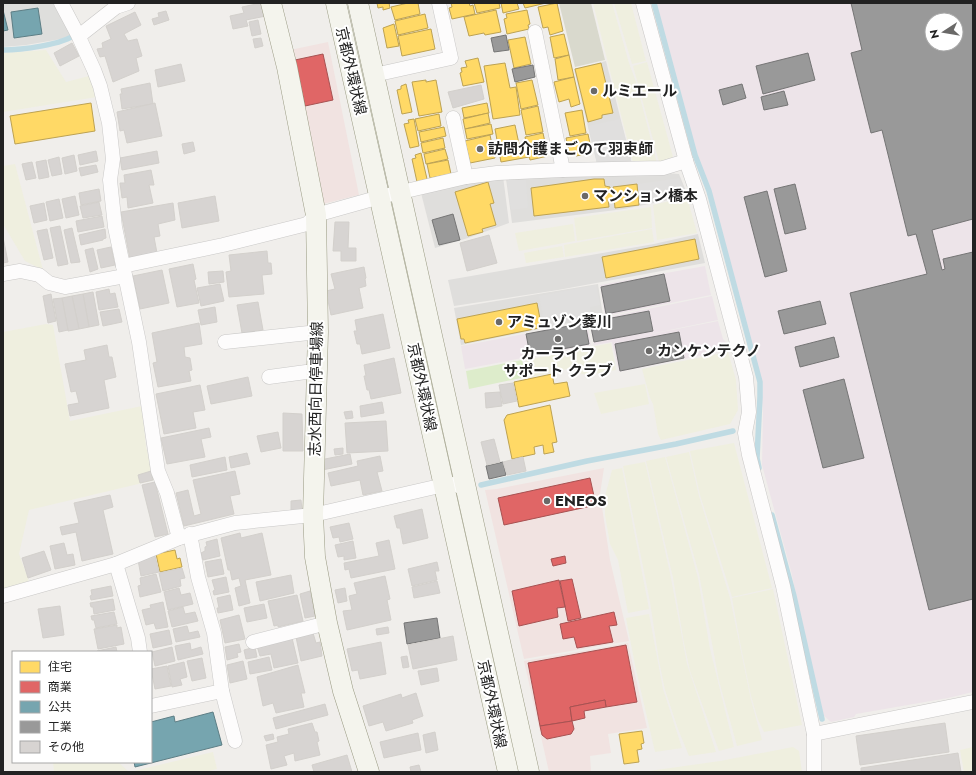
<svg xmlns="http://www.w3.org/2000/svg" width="976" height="775" font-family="Jost,'Noto Sans JP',sans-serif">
  <rect width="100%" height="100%" fill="#f0eeeb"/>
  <g fill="#dfdedc">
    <polygon points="606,61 632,164 597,164 574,69"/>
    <polygon points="666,173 679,174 688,196 624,209 512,223 506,179"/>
    <polygon points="503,176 509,223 468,238 435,248 421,193"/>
    <polygon points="698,234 705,263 558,290 454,306 448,280 654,244"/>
    <polygon points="598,284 603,316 461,345 454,308"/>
  </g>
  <g fill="#f1e3e1">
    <polygon points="328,42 359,195 319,205 290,50"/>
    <polygon points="604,468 600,494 610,560 629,641 524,659 485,490 497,489"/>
    <polygon points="628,643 647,728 608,734 611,753 590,756 591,771 549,772 524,661"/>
  </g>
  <g fill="#ede4e9" fill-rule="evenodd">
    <path d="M656,3H973V692L948,698L856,714L854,717L831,722L822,714L791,571L762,465L763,412L760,376L713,202L696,154ZM932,20H956V44H932Z"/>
    <polygon points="705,266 711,295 605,316 600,285"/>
    <polygon points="712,296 718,320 631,338 718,321 723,339 727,343 728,350 619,372 612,342 594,345 589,321"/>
    <polygon points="587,322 591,345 465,369 461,346"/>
  </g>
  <polygon fill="#dededc" points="3,3 57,3 75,33 67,38 26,45 3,47"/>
  <polygon fill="#d9d9cd" points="559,3 591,3 605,60 575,67"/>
  <g fill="#efefdf">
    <polygon points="593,3 612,3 629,63 636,82 657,163 633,163"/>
    <polygon points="614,3 631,3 646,61 632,64"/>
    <polygon points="46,50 66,82 89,76 97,97 3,112 3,53"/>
    <polygon points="647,62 673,157 659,162 633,66"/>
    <polygon points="15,164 43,270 25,261 3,224 3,166"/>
    <polygon points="687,197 697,233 657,240 653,205"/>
    <polygon points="651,207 652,228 577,241 574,218"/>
    <polygon points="573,224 575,241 519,251 515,233"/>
    <polygon points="652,229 654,242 565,257 564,245"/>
    <polygon points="562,246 564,257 526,263 524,253"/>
    <polygon points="46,324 53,325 70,421 142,406 146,447 155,480 29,510 19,554 30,584 3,591 3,332"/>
    <polygon points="611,343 616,370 587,375 578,373 567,369 530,377 526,360"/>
    <polygon points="728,352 736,380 738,410 730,424 661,440 658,434 653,404 650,398 642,369"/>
    <polygon points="645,384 649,404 601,414 594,393"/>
    <polygon points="734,443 772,588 732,597 700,495 690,451"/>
    <polygon points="689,452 699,496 730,598 751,700 762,740 737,746 719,681 699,574 666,457"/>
    <polygon points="665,457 698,578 710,649 734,747 719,751 690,671 684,643 673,578 646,461"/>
    <polygon points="645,462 670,573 687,664 716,752 689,756 678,729 665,690 659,661 650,602 623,466"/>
    <polygon points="622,468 649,609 628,613 618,560 610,544 605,515 605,496 612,470"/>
    <polygon points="773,589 802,725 764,732 758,720 751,696 740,642 732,598"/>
    <polygon points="649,614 663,689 682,748 655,752 635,665 626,618"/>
    <polygon points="793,747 799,751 802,772 642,772 720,761"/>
    <polygon points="973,747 973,772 964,772 960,750"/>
    <polygon points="213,752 217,769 206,772 130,772"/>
    <polygon points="53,762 118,762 129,772 54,772"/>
  </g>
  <polygon fill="#ddeccb" points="522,360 526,377 469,389 466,371"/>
  <g fill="#e0dfde">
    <polygon points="620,119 631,159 617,162 597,163 588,126"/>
    <polygon points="679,178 686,195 642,205 638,184"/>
    <polygon points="507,180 526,180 528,208 511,210"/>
    <polygon points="596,285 600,305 590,307 592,318 545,327 539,296"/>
  </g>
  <g fill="#ffd966" stroke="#bda252">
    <polygon points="377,3 389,3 390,8 383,10 383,7 378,8"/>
    <polygon points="408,3 418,3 420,14 395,20 391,7"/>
    <polygon points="451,3 469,3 470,6 473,5 475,14 452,19 449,8 452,7"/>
    <polygon points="474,3 499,3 500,8 477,13"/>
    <polygon points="501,3 517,3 519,9 503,13"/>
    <polygon points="523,3 546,3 525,8"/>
    <polygon points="557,3 563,31 550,35 548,27 543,28 538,7"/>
    <polygon points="496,10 501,32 485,35 484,33 469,36 464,17"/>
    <polygon points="527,10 530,24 528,25 529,29 507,34 504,19 507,18 506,14"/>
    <polygon points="425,14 428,28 398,35 395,21"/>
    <polygon points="394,24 399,46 387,48 383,28"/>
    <polygon points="431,29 435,49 402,56 398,36"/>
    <polygon points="564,34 569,55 554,58 550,37"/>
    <polygon points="525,37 531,64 514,68 508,40"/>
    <polygon points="569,55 574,77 558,80 555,59"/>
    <polygon points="478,58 484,82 463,86 460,73 462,72 461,68 467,67 465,61"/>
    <polygon points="505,63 510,88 516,87 520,115 493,119 484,66"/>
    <polygon points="601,63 613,113 602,115 602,118 588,122 575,69"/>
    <polygon points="574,77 580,104 571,107 569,99 559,102 554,82"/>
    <polygon points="426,80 426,82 436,80 442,112 419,116 412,82"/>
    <polygon points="532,80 538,105 521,109 516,83"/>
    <polygon points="406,84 412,112 402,114 397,90 401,89 401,86"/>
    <polygon points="91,103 95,131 15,144 10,116"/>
    <polygon points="487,103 489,113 464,118 462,108"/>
    <polygon points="538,106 543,132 526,135 521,110"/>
    <polygon points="582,110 586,133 570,136 565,113"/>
    <polygon points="488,113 490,123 465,129 463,119"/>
    <polygon points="439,114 441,126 418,131 415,119"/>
    <polygon points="414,119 419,146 410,148 404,124 409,123 408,120"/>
    <polygon points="491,124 493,134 467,139 465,129"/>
    <polygon points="515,125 519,144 526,143 529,157 501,162 495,129"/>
    <polygon points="444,127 446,136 421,142 419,132"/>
    <polygon points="543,133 548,156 530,160 525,137"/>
    <polygon points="588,134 592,153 576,156 575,154 570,155 566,138"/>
    <polygon points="490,135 495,158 470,163 465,141"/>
    <polygon points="443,138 445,148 423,153 421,143"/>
    <polygon points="445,149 448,159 426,164 424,154"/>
    <polygon points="421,153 427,179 417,182 412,159 416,158 415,155"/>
    <polygon points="448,160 451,174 430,178 427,164"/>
    <polygon points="594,179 604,179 605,186 610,187 611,193 614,193 613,187 637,184 639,205 615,208 614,198 608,199 609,207 534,216 531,188"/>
    <polygon points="488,182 494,203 490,204 496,225 482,229 483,232 468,236 455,192"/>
    <polygon points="695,239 699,259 606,278 602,257"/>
    <polygon points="537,303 541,324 538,325 539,328 465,343 464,339 461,339 457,319"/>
    <polygon points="552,374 554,384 567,382 570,396 519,407 514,382"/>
    <polygon points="550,405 557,442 552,443 554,452 544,454 543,445 534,447 535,454 512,459 504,420 507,415"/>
    <polygon points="175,550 177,559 180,558 182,567 160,572 156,554"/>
    <polygon points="642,731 644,743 641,744 642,749 637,750 639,762 624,764 619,734"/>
  </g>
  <g fill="#e06666" stroke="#a75252">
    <polygon points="323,54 333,100 305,106 295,60"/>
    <polygon points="590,478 596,505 504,525 498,498"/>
    <polygon points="565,556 566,563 553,566 551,559"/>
    <polygon points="572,579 581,618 568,621 560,581"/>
    <polygon points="559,580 565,607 557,608 558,617 519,626 512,591"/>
    <polygon points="614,612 617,625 609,626 613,642 577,648 574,637 563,639 560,624"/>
    <polygon points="626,645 637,702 606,707 605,700 570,707 572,721 540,726 528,663"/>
    <polygon points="605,700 606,707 584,711 585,718 572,721 570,707"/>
    <polygon points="572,721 574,729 571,734 547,739 542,735 540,726"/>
  </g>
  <g fill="#76a5af" stroke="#5d7e85">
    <polygon points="38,8 42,34 14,38 11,12"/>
    <polygon points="3,10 8,30 3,31"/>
    <polygon points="213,712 222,745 135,767 134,762 151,762 151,722 174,716 175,722"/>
  </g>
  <g fill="#999" stroke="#757575" fill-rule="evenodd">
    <path d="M851,3H973V219L932,230L942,270L945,269L943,259L973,252V599L929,610L850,293L927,274L916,234L908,236L882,130L871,133L851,53L862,50ZM932,20H956V44H932Z"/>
    <polygon points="506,35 509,50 494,52 491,38"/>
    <polygon points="808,53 815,80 763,94 756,66"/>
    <polygon points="533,65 535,77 515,82 512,69"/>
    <polygon points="742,84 746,98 723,105 719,90"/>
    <polygon points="784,91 788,105 764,110 761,97"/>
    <polygon points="795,184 806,229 785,234 774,189"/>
    <polygon points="767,191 787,271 765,277 744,197"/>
    <polygon points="453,214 460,240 439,245 432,220"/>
    <polygon points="664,274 670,301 606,314 601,287"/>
    <polygon points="820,301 826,324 784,334 778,311"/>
    <polygon points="649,311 653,331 594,342 590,322"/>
    <polygon points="585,323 589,344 530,355 526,334"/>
    <polygon points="679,332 684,358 620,371 615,344"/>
    <polygon points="834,337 839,357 800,367 795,347"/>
    <polygon points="844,379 864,458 823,468 803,390"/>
    <polygon points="503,462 506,475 489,479 486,466"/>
    <polygon points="437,618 440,638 407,644 404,623"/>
  </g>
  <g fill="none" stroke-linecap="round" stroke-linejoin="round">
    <g stroke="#bfdbe3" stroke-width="5.5">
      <polyline points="654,3 695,155 709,191 760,382 760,397 757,458 759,468"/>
      <path d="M3,50C20,50 63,45 76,34"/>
      <polyline points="481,485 587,461 676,444 733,431"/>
      <polyline points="772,515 794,596 822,719"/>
    </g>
  </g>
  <g fill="#d7d4d2" stroke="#d3d0cc">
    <polygon points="261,3 266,16 246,20 248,26 233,29 230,16 244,13 242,7"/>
    <polygon points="166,11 169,20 154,25 152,19 159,17 158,13"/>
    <polygon points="135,12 141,25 124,34 128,41 137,39 142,56 136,58 139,71 113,82 105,56 100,57 97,49 103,48 102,43 111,39 106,26"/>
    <polygon points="258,20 261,34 252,36 249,22"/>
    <polygon points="261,38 263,46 255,48 253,39"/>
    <polygon points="72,43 79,56 60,66 54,53"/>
    <polygon points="181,64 185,81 158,87 155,70"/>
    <polygon points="150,83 153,104 122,109 120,94 122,94 121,89"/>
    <polygon points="481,85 484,99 453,108 448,92"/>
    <polygon points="155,103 162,136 127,143 124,130 120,131 117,112"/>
    <polygon points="193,142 195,151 184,154 182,144"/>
    <polygon points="96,151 98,161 80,165 78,155"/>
    <polygon points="157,151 159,163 122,170 120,158"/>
    <polygon points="74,155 77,171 65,174 62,158"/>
    <polygon points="59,157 62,174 52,176 48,160"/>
    <polygon points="46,160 49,177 39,179 36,162"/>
    <polygon points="32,162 36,178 26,180 22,164"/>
    <polygon points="96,165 98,172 81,176 79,168"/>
    <polygon points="151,170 154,185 149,185 153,203 128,208 127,197 122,198 120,183 125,183 124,175"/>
    <polygon points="99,189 101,201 81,205 79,193"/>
    <polygon points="75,196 79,215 66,218 62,199"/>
    <polygon points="215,196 219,221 182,228 178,203"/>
    <polygon points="59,199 63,218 50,221 46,202"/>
    <polygon points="99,202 102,215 83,218 80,206"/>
    <polygon points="44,203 47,220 34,223 30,206"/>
    <polygon points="173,203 175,220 158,224 160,236 154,237 157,253 130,259 121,212"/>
    <polygon points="102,216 104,227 78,232 76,221"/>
    <polygon points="335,222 349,222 348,248 356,248 356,261 341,261 341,251 333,251"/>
    <polygon points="60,226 68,264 58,266 50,228"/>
    <polygon points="72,228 80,262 71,263 64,230"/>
    <polygon points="47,229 53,258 44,260 37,231"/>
    <polygon points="105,229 106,238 103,239 103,240 81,245 79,235"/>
    <polygon points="489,235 497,263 467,271 460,243"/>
    <polygon points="3,237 8,262 3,263"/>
    <polygon points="111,247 115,265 101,268 97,250"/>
    <polygon points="93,248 98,269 90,272 85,250"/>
    <polygon points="267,251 268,263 271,263 272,274 262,275 264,294 229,297 226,272 231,271 229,255"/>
    <polygon points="193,264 196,279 194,280 199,303 177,307 169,269"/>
    <polygon points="364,267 366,278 365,279 366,286 359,288 363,308 331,315 326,291 335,289 331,274"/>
    <polygon points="162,270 169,303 140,309 133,276"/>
    <polygon points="223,271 224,282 209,284 208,272"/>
    <polygon points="220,284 224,301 201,306 197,288"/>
    <polygon points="109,289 110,294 115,293 118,307 99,310 96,292"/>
    <polygon points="93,292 99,325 89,327 83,294"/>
    <polygon points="51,294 56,321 48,323 43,296"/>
    <polygon points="83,294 89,327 79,329 72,296"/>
    <polygon points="72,296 79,329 68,331 62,298"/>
    <polygon points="62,298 68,330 59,332 53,299"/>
    <polygon points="258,302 263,330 242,333 237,305"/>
    <polygon points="215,307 217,322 201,325 198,310"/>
    <polygon points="119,309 122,322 103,326 100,312"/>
    <polygon points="383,314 390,348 362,354 360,344 357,344 354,331 357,331 355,320"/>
    <polygon points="199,323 202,344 184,347 185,357 190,358 192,370 189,371 191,381 158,387 153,363 157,362 152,333"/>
    <polygon points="107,345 109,357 112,357 116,377 104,380 109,408 70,416 68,405 79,403 76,391 71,392 65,364 86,360 84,350"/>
    <polygon points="394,358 401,393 371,399 369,390 367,390 364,376 366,376 364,365"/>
    <polygon points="248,377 252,396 211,404 207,386"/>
    <polygon points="513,383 517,401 503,404 499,385"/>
    <polygon points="200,385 205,410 193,412 196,428 164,434 156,394"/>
    <polygon points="500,392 502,406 486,408 485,393"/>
    <polygon points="382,402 384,413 361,417 360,406"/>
    <polygon points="352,411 353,418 346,419 344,412"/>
    <polygon points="283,413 302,414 303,451 283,451"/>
    <polygon points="386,421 388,451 347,453 345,423"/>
    <polygon points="209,428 211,437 201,439 205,457 167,464 161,438"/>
    <polygon points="278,432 281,448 261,452 257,436"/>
    <polygon points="494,439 500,462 487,465 481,442"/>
    <polygon points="343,448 343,454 335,455 334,449"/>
    <polygon points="247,453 250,464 231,468 229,457"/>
    <polygon points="350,454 352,464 322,470 320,460"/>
    <polygon points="380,456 383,471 377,472 382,491 363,495 360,480 331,486 328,473 358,466 357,461"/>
    <polygon points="225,457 227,470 192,477 190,465"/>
    <polygon points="523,457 526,471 507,475 503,462"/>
    <polygon points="151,471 153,480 140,483 138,475"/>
    <polygon points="235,471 240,494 230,496 234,514 184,526 176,493 188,490 194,516 201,514 193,480"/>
    <polygon points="155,482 168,534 155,537 142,485"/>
    <polygon points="110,495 113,507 103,510 113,554 82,561 76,532 62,535 60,527 79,523 74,503"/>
    <polygon points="301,500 302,510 291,511 291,501"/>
    <polygon points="422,509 428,538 403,544 400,528 397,528 394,516"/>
    <polygon points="349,523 353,539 340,542 339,537 333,538 330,527"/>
    <polygon points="240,533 241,538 262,533 271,575 245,580 250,603 239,606 235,588 241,586 239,578 232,580 230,570 228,570 221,538"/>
    <polygon points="217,539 220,556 203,560 201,553 205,551 205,547 207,546 206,542"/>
    <polygon points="389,540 395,569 351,578 349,569 345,570 344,563 379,556 376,543"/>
    <polygon points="353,541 356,558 344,560 344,556 338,557 335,545"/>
    <polygon points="64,543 67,555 73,554 75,565 55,569 50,546"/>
    <polygon points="44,551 51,570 28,578 22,558"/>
    <polygon points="155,556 159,572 141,576 138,560"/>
    <polygon points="221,559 224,574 208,577 205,562"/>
    <polygon points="437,562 439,571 435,571 437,580 412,586 408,569"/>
    <polygon points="182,568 185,578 180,579 181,586 163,591 159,573"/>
    <polygon points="156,574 161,592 140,597 138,586 141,585 140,578"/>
    <polygon points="291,575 294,593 260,601 256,582"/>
    <polygon points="385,576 390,599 387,600 391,620 347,630 343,611 352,610 349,596 357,594 354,583"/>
    <polygon points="226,577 229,592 214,595 213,591 215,590 212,580"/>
    <polygon points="437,581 440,593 414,598 412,587"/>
    <polygon points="111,586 113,596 91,600 90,596 92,595 91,590"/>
    <polygon points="179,588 181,595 190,593 193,604 168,610 164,592"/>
    <polygon points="345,588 347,601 338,603 335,590"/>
    <polygon points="310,591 315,616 305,618 300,594"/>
    <polygon points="230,595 233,610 218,613 217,608 219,608 217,598"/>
    <polygon points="297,595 303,621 278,627 278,625 274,626 268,601"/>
    <polygon points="113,599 115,610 94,614 93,607 91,607 90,603"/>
    <polygon points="163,602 168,627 156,629 154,623 146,625 142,610 151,608 150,605"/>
    <polygon points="264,604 267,618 247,622 244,608"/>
    <polygon points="60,606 64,635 43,638 38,609"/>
    <polygon points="183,607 185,614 195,612 198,621 172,627 168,611"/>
    <polygon points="114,612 117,624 96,628 94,620 92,620 91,616"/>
    <polygon points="239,615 245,639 225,643 220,620"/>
    <polygon points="117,625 117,628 121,627 124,644 98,649 94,629"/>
    <polygon points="187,626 189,633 198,631 200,637 176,642 173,629"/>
    <polygon points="388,627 389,633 377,635 376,629"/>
    <polygon points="169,630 172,644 153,648 150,634"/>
    <polygon points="313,633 316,643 320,642 322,656 301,661 296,637"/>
    <polygon points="453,636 457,660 413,669 408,645"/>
    <polygon points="292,638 298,663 274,668 271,654 260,656 257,646"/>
    <polygon points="381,642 386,674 360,679 358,670 352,671 347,649"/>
    <polygon points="190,643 191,650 201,647 203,654 178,660 175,646"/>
    <polygon points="239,644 241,652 237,653 238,657 227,660 225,647"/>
    <polygon points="116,647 117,652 97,652 97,651"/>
    <polygon points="172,647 175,661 155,666 152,652"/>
    <polygon points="255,647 257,657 246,659 244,650"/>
    <polygon points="407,656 409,667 403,668 401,657"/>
    <polygon points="269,657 272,670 250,674 248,662"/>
    <polygon points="202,658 206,678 192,681 187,661"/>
    <polygon points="243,661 247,679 230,683 227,665"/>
    <polygon points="184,662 187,677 180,679 182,685 172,687 168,666"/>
    <polygon points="298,665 305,693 301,693 304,707 276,713 273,703 263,706 257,677"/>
    <polygon points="167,666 171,686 155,689 151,669"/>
    <polygon points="437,668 439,681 421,685 418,671"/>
    <polygon points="416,693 423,716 412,720 413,723 386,731 383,722 369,726 363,706 401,694 402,698"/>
    <polygon points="325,704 328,715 276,729 273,718"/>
    <polygon points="312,723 315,732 317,732 319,741 317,742 320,755 295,761 294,753 284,756 287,765 271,769 266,745 278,742 277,737 289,734 288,729"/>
    <polygon points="945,723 949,752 860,765 856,736"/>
    <polygon points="435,732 438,750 426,753 423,735"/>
    <polygon points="418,733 421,750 384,758 380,742"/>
    <polygon points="273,734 274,739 266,741 264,736"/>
    <polygon points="958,753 961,772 861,772 861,768"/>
    <polygon points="347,755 352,772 314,772 312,765"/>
    <polygon points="419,765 421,772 411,772 410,767"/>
  </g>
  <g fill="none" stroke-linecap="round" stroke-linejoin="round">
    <g stroke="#c9c8c7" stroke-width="15">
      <g id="street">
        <polyline points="61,3 78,35 94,70 100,86 109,123 113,159 110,180 115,227 139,342 158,471 167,493 179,538"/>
        <polyline points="643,3 686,161 699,199 746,377 749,412 745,433 749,455 783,586 814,734 814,772"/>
        <polyline points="535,32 563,170"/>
        <polyline points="79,36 116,7 128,3"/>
        <polyline points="374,75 451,58 439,3"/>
        <polyline points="453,118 466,177"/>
        <polyline points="123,266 223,245 307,224 316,215 380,197 466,177 497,173 563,170 663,168 686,161"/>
        <polyline points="3,274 20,271 39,275 49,283 65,287 125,276"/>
        <polyline points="225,342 318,332"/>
        <polyline points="269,377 306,372 316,373"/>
        <polyline points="116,564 138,638 140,652"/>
        <polyline points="3,596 116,564 179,538 235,523 313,515 444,485 454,484 467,490"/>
        <polyline points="253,642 327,623"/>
        <polyline points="222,691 235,741"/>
        <polyline points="151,706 222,691 214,633 198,577 190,534"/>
        <polyline points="814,734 973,702"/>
      </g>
    </g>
    <g stroke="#999a82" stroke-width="21">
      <g id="secondary">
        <polyline points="271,3 287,67 316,215 318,332 313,515 315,557 327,623 343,691 369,772"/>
        <polyline points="336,3 508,772"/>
        <polyline points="358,3 529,772"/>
      </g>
    </g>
    <use href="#street" stroke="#fdfcfc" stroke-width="14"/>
    <use href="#secondary" stroke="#f4f4ed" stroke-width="20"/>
  </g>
  <g fill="#6a6968" stroke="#fff" stroke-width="1.5">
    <circle cx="594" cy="91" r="4"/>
    <circle cx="480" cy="149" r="4"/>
    <circle cx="585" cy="196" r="4"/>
    <circle cx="499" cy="322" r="4"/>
    <circle cx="558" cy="339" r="4"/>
    <circle cx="649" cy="351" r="4"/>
    <circle cx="547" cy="501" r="4"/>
  </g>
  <g text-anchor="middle" stroke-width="4" stroke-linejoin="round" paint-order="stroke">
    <g font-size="15" fill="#222" stroke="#fff">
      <text transform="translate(351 71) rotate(77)" y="5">京都外環状線</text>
      <text transform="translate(422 387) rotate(78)" y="5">京都外環状線</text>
      <text transform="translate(316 389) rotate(-89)" y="5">志水西向日停車場線</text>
      <text transform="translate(492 704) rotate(78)" y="5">京都外環状線</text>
    </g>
    <g font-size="15" font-weight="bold" fill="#222" stroke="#fff" text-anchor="start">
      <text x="602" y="96">ルミエール</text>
      <text x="488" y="154">訪問介護まごのて羽束師</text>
      <text x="593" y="201">マンション橋本</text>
      <text x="507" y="327">アミュゾン菱川</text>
      <text x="657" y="356">カンケンテクノ</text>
      <text x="558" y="359" text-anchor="middle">カーライフ<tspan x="558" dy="17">サポート クラブ</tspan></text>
      <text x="555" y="506">ENEOS</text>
    </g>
  </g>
  <rect width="976" height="775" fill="none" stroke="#222222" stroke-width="8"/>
  <rect x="12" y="651" width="140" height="112" fill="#ffffff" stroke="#a7a7a7"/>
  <rect x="20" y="661" width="20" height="12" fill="#ffd966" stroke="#a7a7a7"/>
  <text x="48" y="671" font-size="12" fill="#222222">住宅</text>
  <rect x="20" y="681" width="20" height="12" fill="#e06666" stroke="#a7a7a7"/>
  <text x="48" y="691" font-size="12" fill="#222222">商業</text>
  <rect x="20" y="701" width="20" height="12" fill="#76a5af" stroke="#a7a7a7"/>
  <text x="48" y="711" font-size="12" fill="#222222">公共</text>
  <rect x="20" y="721" width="20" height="12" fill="#999999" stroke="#a7a7a7"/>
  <text x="48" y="731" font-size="12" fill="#222222">工業</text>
  <rect x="20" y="741" width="20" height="12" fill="#d7d4d2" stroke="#a7a7a7"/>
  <text x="48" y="751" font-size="12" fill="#222222">その他</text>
  <g transform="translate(944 32) rotate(258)"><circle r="19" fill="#ffffff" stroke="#a7a7a7"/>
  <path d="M0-3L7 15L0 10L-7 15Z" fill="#6a6968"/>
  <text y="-6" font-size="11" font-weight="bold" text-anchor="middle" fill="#222222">N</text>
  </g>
</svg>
